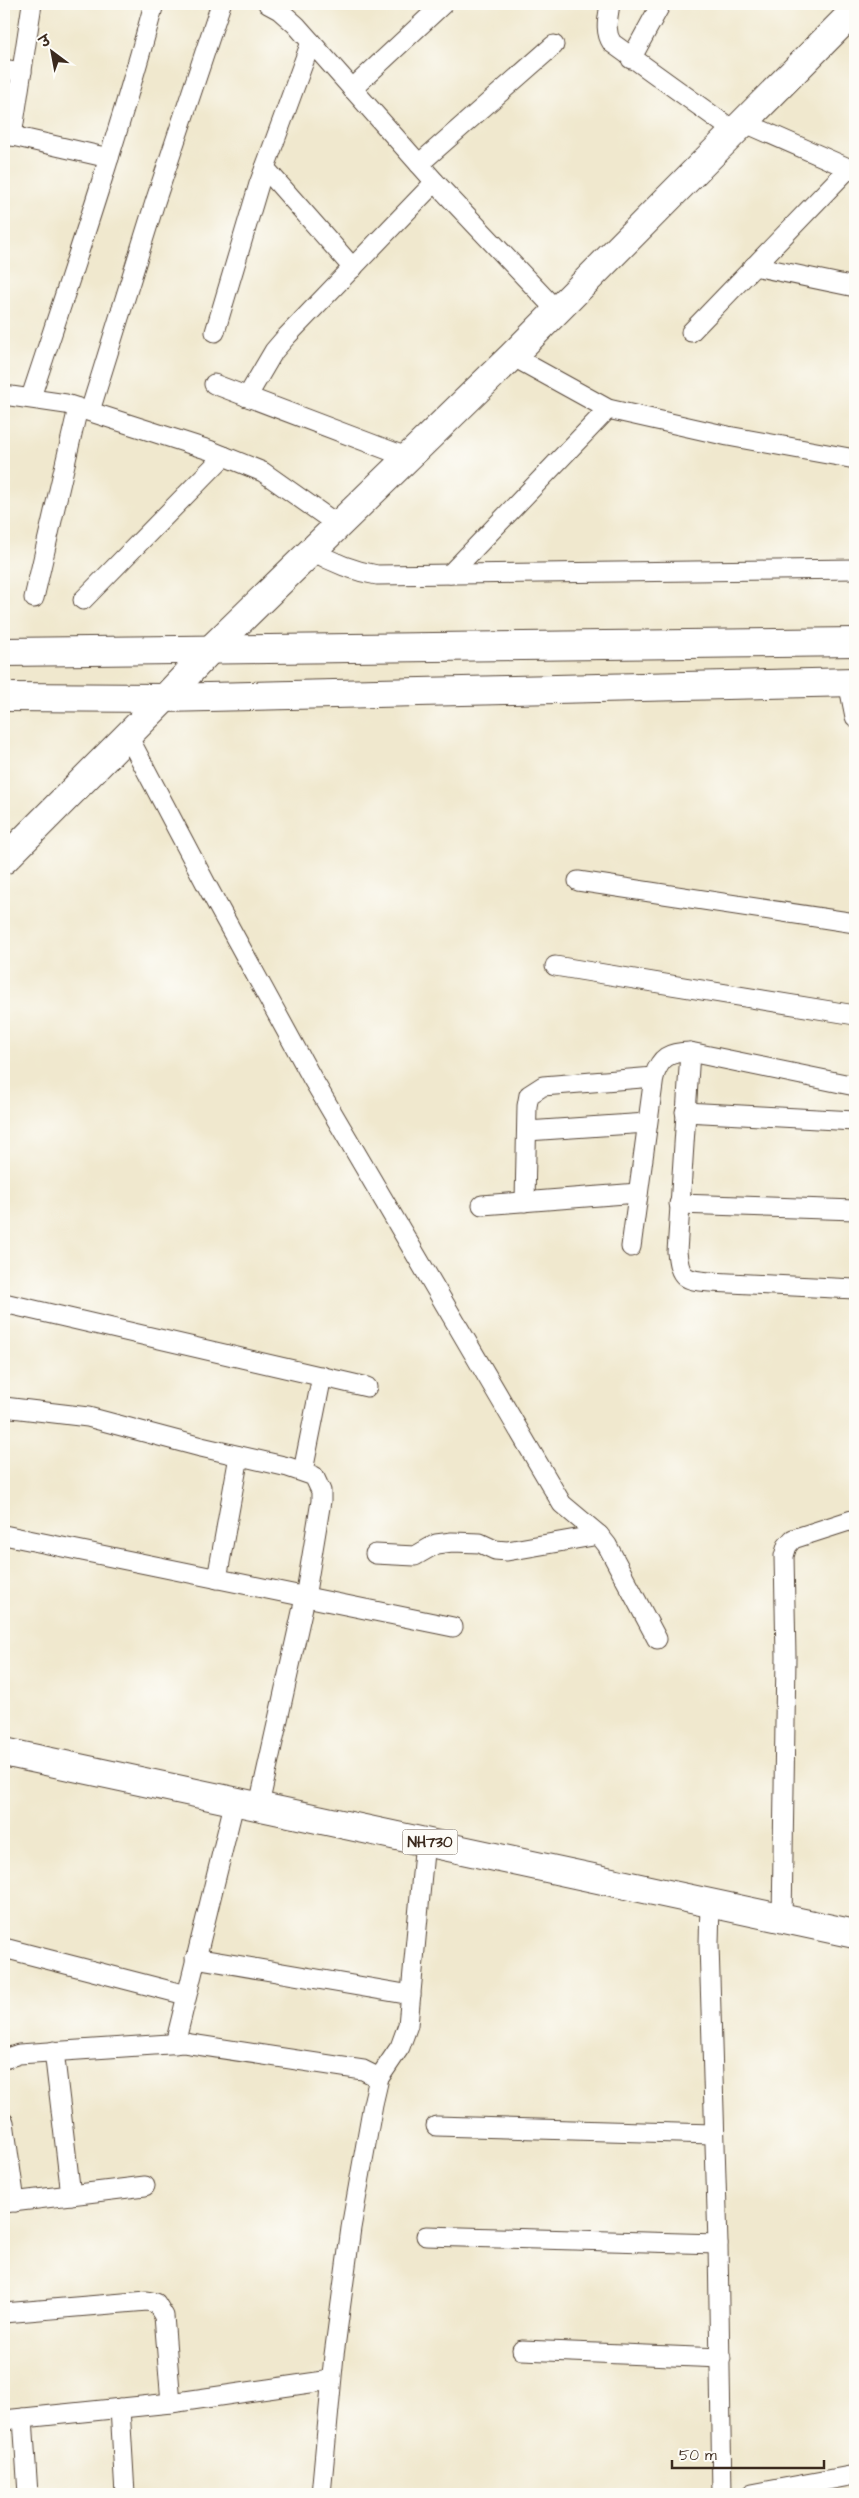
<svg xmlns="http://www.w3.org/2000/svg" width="859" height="2498" font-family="'Architects Daughter','Playpen Sans Deva',sans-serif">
  <rect width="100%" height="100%" fill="#fdfcf7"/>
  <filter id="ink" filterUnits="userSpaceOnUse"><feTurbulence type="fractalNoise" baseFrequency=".02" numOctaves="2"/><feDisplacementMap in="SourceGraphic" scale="10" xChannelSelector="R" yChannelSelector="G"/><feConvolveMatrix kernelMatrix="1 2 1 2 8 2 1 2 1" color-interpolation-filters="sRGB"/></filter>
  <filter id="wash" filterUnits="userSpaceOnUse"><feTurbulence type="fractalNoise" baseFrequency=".0096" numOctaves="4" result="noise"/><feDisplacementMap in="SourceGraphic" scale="20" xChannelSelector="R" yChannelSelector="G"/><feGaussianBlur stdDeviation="1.12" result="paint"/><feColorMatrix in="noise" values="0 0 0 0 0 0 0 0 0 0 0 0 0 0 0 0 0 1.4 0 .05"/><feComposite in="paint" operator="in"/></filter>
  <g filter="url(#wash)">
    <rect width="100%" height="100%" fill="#f0e8ce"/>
  </g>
  <g filter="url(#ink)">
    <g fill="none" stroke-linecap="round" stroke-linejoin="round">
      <g stroke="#564638" stroke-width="21">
        <g id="street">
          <polyline points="268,4 279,10 296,25 435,182 557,311"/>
          <path d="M610,4C608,18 604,31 612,43L734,131"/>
          <polyline points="631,59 661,4"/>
          <polyline points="4,69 22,72"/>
          <polyline points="352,89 443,4"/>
          <polyline points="743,122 855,171"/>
          <polyline points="4,134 109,158"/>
          <polyline points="12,136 32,4"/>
          <polyline points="419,164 554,45"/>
          <polyline points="265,168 353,268"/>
          <polyline points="754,266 855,287"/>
          <polyline points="215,332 259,184 311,42"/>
          <polyline points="691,332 848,169"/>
          <polyline points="512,356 608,409 728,436 855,459"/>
          <polyline points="214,384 409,458"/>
          <polyline points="4,395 66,404 209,450 263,472 338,525"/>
          <path d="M31,397C74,267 118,137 154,4"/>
          <polyline points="247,397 274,351 286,337 435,182"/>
          <polyline points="90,411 155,202 221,4"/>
          <path d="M311,550C333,563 352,571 377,575L855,569"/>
          <polyline points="450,574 608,409"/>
          <polyline points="34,598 78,408"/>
          <polyline points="83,600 224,456"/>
          <polyline points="848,682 855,717"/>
          <polyline points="128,736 206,884 312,1078 562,1504 599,1535 607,1545 657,1639"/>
          <polyline points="578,881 855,923"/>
          <polyline points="555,966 855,1015"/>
          <path d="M690,1052L677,1252C680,1278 684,1280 710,1282L855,1289"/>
          <polyline points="685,1112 855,1121"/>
          <polyline points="527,1131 647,1123"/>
          <polyline points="525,1202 527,1106 529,1095 543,1086 654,1077"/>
          <polyline points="679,1204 855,1210"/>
          <polyline points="482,1205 638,1193"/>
          <path d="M631,1247L654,1077C660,1057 669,1052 690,1052L855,1086"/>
          <polyline points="4,1303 367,1387"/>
          <polyline points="4,1407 88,1417 201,1447 288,1467 314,1476 321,1491 321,1501 305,1598 259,1805"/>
          <polyline points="303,1471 322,1376"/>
          <polyline points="4,1535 453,1627"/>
          <polyline points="375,1554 415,1556 436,1544 452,1542 480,1543 495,1550 507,1551 599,1535"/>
          <polyline points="217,1579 239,1456"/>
          <polyline points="710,1903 709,1944 718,2244 722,2494"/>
          <polyline points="782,1920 786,1657 784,1556 787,1546 793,1539 855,1519"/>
          <polyline points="4,1948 186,1995"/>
          <polyline points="195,1958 411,1995"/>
          <polyline points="175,2044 235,1800"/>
          <polyline points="54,2051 71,2195"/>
          <polyline points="4,2059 19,2054 184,2043 363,2070 379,2078"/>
          <polyline points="4,2122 15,2202"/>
          <polyline points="436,2126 713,2134"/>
          <polyline points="4,2203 145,2186"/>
          <polyline points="426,2236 718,2244"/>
          <polyline points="4,2313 147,2301 156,2303 164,2316 171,2403"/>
          <polyline points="522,2350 721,2358"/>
          <polyline points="120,2408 125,2494"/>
          <polyline points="23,2418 28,2494"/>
          <polyline points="4,2420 171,2403 331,2380"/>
          <polyline points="321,2494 334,2355 351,2228 373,2104 379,2078 400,2047 408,2025 425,1841"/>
          <polyline points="752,2494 855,2475"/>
        </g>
      </g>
      <g stroke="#564638" stroke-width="30">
        <g id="secondary">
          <polyline points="4,652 855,642"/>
          <polyline points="4,697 165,698 855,682"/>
          <polyline points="4,860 165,698 211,649 512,356 855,10"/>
        </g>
      </g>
      <g stroke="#564638" stroke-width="30">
        <polyline id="highway" points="4,1752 855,1934"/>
      </g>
      <use href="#street" stroke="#fff" stroke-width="19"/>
      <use href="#secondary" stroke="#fff" stroke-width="28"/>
      <use href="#highway" stroke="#fff" stroke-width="28"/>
    </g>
  </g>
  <g text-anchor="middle" stroke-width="5" stroke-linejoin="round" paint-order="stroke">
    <rect fill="#fdfcf7" stroke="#75695f" stroke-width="1" x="402.5" y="1829.5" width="55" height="25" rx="4"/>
    <g font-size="15" font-weight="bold" fill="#3b2a1e">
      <text x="430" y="1847">NH730</text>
    </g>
  </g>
  <rect width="859" height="2498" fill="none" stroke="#fdfcf7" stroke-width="20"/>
  <g transform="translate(52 52) rotate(328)" stroke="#fdfcf7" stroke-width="4" paint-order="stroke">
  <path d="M0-4L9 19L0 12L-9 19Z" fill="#3b2a1e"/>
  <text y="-8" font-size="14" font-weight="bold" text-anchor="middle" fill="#3b2a1e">उ</text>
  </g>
  <path d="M672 2460v8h152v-8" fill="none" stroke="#3b2a1e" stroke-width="2.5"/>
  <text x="679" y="2460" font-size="15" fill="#3b2a1e" stroke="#fdfcf7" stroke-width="4" paint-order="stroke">50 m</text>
</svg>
